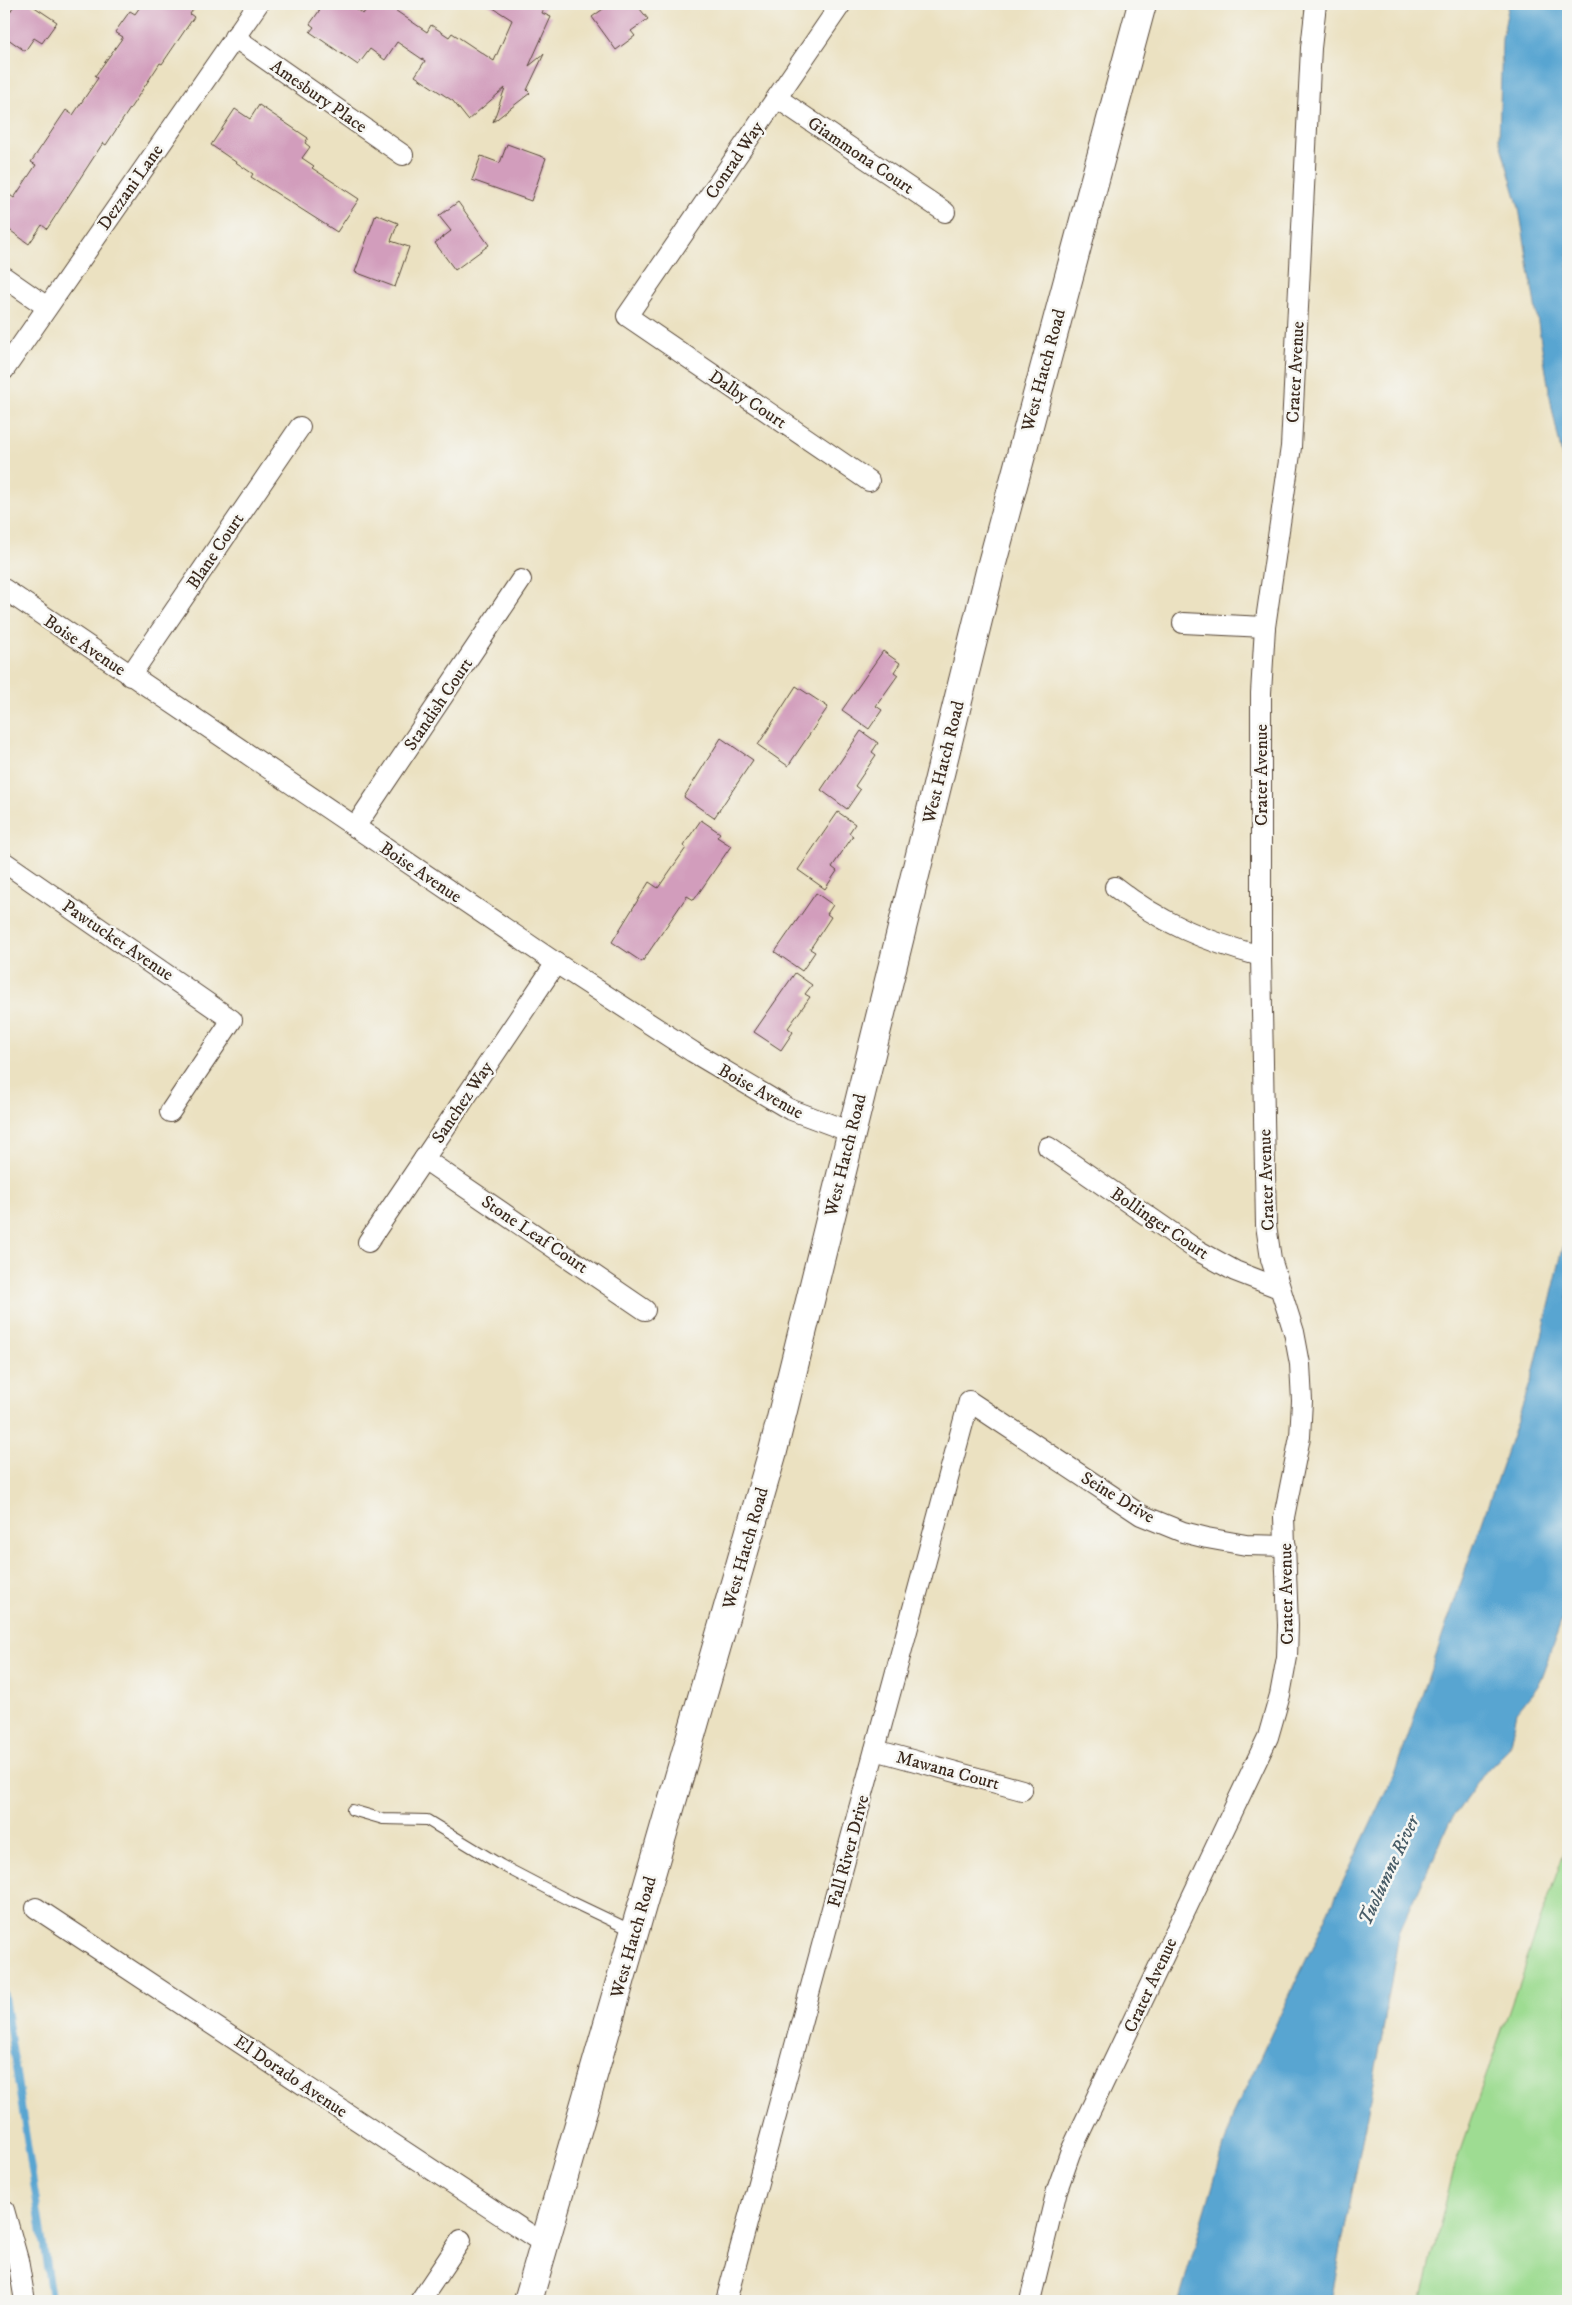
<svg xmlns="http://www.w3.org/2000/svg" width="1572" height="2305" font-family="'IM FELL DW Pica',serif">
  <rect width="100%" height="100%" fill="#f6f6f2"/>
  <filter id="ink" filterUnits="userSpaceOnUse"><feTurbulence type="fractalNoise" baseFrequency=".02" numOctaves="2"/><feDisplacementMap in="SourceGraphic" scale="10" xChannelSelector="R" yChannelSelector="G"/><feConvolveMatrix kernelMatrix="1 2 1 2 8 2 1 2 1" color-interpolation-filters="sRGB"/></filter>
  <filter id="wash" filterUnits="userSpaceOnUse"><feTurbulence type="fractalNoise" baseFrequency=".0096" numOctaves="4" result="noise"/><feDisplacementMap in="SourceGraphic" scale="20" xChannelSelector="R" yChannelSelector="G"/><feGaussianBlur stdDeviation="1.12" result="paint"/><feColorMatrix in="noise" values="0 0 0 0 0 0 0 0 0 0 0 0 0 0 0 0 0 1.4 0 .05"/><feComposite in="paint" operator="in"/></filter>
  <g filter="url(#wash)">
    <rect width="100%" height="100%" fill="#ebe1c1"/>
    <polygon fill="#9edc92" stroke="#6c8358" points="1568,1841 1568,2301 1421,2301 1455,2165"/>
    <g fill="#58a5d1" stroke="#4a6878">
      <polygon points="1509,4 1568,4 1568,484 1552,408 1519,208 1499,139 1502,39"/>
      <polygon points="1568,1227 1568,1603 1538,1686 1517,1712 1509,1748 1486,1771 1449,1823 1399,1933 1381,2042 1331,2301 1179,2301 1233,2115 1397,1767 1532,1378"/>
    </g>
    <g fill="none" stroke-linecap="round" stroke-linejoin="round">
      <polyline stroke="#58a5d1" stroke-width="7" points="4,1994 52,2301"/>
    </g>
    <g id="blocks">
      <g fill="#d29dbc">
        <polygon points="15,4 30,4 57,22 42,43 34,38 25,51 4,36 4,21"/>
        <polygon points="142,4 197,4 190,14 194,17 162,64 160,63 106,145 103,143 47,229 42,225 29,244 4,226 4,191 14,198 36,165 31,162 66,110 73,115 98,78 95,76 123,37 115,32 130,11 135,14"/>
        <polygon points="324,4 348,4 363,14 370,4 386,4 427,32 431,25 449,37 452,33 494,61 512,20 487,4 546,4 542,13 551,17 529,66 544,54 527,90 530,93 493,122 505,88 468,120 453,101 415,76 425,61 397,42 385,60 370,49 358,65 310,32 314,27 310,24"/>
        <polygon points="610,4 636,4 648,19 631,31 635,36 616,50 592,17"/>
        <polygon points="259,105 308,138 305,143 310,147 302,158 314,166 312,168 359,199 337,232 251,177 253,174 211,145 235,109 250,119"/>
        <polygon points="507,144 546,158 531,201 472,180 481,156 500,163"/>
        <polygon points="458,202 489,245 455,270 435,243 451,231 439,216"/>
        <polygon points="376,214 398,223 391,241 409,247 395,287 355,272"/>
        <polygon points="883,651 900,663 894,672 898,675 876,706 882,710 869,729 842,710"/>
        <polygon points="796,686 828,707 788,766 758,745"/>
        <polygon points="861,731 878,743 872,752 876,755 855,786 860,790 847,809 821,790"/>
        <polygon points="721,738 753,760 714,818 684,797"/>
        <polygon points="838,812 855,824 849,833 853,836 832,867 837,871 825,889 798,870"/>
        <polygon points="701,820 720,833 717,837 731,846 694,900 687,896 642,962 612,942 649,882 658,888 686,848 683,846"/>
        <polygon points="816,893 833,905 827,914 831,917 810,949 815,952 802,971 775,952"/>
        <polygon points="795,973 812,985 805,994 810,997 788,1028 793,1032 781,1050 754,1032"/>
      </g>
    </g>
  </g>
  <g filter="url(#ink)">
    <use href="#blocks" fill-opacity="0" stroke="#554536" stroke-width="1"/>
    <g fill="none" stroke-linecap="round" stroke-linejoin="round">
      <g stroke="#554536" stroke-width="12">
        <polyline id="lane" points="352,1810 383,1819 427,1820 501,1865 570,1901 633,1931"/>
      </g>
      <g stroke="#554536" stroke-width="22">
        <g id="street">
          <polyline points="841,4 627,316 869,481"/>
          <polyline points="234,37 403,155"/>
          <polyline points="777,98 945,212"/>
          <polyline points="4,277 47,307"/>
          <polyline points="4,370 258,4"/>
          <polyline points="4,589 556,963 693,1052 789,1109 851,1132"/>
          <polyline points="1183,623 1265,627"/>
          <polyline points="130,676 300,427"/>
          <polyline points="355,827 521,580"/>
          <polyline points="4,862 232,1020 170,1112"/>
          <path d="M1115,887C1159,922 1207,942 1261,956"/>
          <polyline points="1048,1147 1197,1250 1235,1271 1279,1288"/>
          <polyline points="424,1159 645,1310"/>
          <polyline points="368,1242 556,963"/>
          <polyline points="875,1750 1022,1790"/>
          <polyline points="36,1908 546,2245"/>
          <polyline points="4,2210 18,2260 25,2301"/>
          <polyline points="420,2301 461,2240"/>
          <polyline points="726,2301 969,1401 1141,1515 1183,1532 1207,1538 1246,1545 1286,1546"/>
          <polyline points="1030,2301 1057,2190 1070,2153 1268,1737 1280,1695 1287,1657 1288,1625 1284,1517 1300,1437 1302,1401 1300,1364 1294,1332 1271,1259 1266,1225 1261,956 1261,693 1265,627 1291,447 1311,48 1316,4"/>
        </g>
      </g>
      <g stroke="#554536" stroke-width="30">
        <polyline id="secondary" points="528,2301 773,1451 991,567 1142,4"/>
      </g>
      <use href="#lane" stroke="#fff" stroke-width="10"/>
      <use href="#street" stroke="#fff" stroke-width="20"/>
      <use href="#secondary" stroke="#fff" stroke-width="28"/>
    </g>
  </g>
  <g text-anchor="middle" stroke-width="5" stroke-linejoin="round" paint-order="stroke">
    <g font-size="18" fill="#3b2a1e" stroke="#f6f6f2">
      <text transform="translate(319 96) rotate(35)" y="6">Amesbury Place</text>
      <text transform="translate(861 155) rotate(34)" y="6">Giammona Court</text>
      <text transform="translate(734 160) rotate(-56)" y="6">Conrad Way</text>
      <text transform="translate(130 187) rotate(-55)" y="6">Dezzani Lane</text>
      <text transform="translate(1043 370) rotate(-75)" y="6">West Hatch Road</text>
      <text transform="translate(1295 372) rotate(-87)" y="6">Crater Avenue</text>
      <text transform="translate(748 399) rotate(34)" y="6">Dalby Court</text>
      <text transform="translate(215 551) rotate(-56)" y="6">Blane Court</text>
      <text transform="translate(85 645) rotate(34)" y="6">Boise Avenue</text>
      <text transform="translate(438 704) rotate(-56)" y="6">Standish Court</text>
      <text transform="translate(943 762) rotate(-76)" y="6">West Hatch Road</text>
      <text transform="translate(1261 775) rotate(-90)" y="6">Crater Avenue</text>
      <text transform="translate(421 872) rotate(34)" y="6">Boise Avenue</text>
      <text transform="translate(118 940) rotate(34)" y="6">Pawtucket Avenue</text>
      <text transform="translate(761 1091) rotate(29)" y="6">Boise Avenue</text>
      <text transform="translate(462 1102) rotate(-56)" y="6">Sanchez Way</text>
      <text transform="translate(845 1155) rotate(-76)" y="6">West Hatch Road</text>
      <text transform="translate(1266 1180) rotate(-92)" y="6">Crater Avenue</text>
      <text transform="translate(1160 1223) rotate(34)" y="6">Bollinger Court</text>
      <text transform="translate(535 1234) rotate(34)" y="6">Stone Leaf Court</text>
      <text transform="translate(1118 1497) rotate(31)" y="6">Seine Drive</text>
      <text transform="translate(745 1548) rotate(-74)" y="6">West Hatch Road</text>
      <text transform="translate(1286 1594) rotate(-91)" y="6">Crater Avenue</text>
      <text transform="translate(948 1770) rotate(15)" y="6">Mawana Court</text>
      <text transform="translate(848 1851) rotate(-75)" y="6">Fall River Drive</text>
      <text transform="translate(633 1937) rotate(-74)" y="6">West Hatch Road</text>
      <text transform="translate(1150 1985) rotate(-65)" y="6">Crater Avenue</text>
      <text transform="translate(291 2076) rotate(34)" y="6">El Dorado Avenue</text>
    </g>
    <g font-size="19" font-style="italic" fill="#475b66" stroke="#f6f6f2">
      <text transform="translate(1388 1870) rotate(-65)" y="7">Tuolumne River</text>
    </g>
  </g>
  <rect width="1572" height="2305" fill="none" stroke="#f6f6f2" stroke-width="20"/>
</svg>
